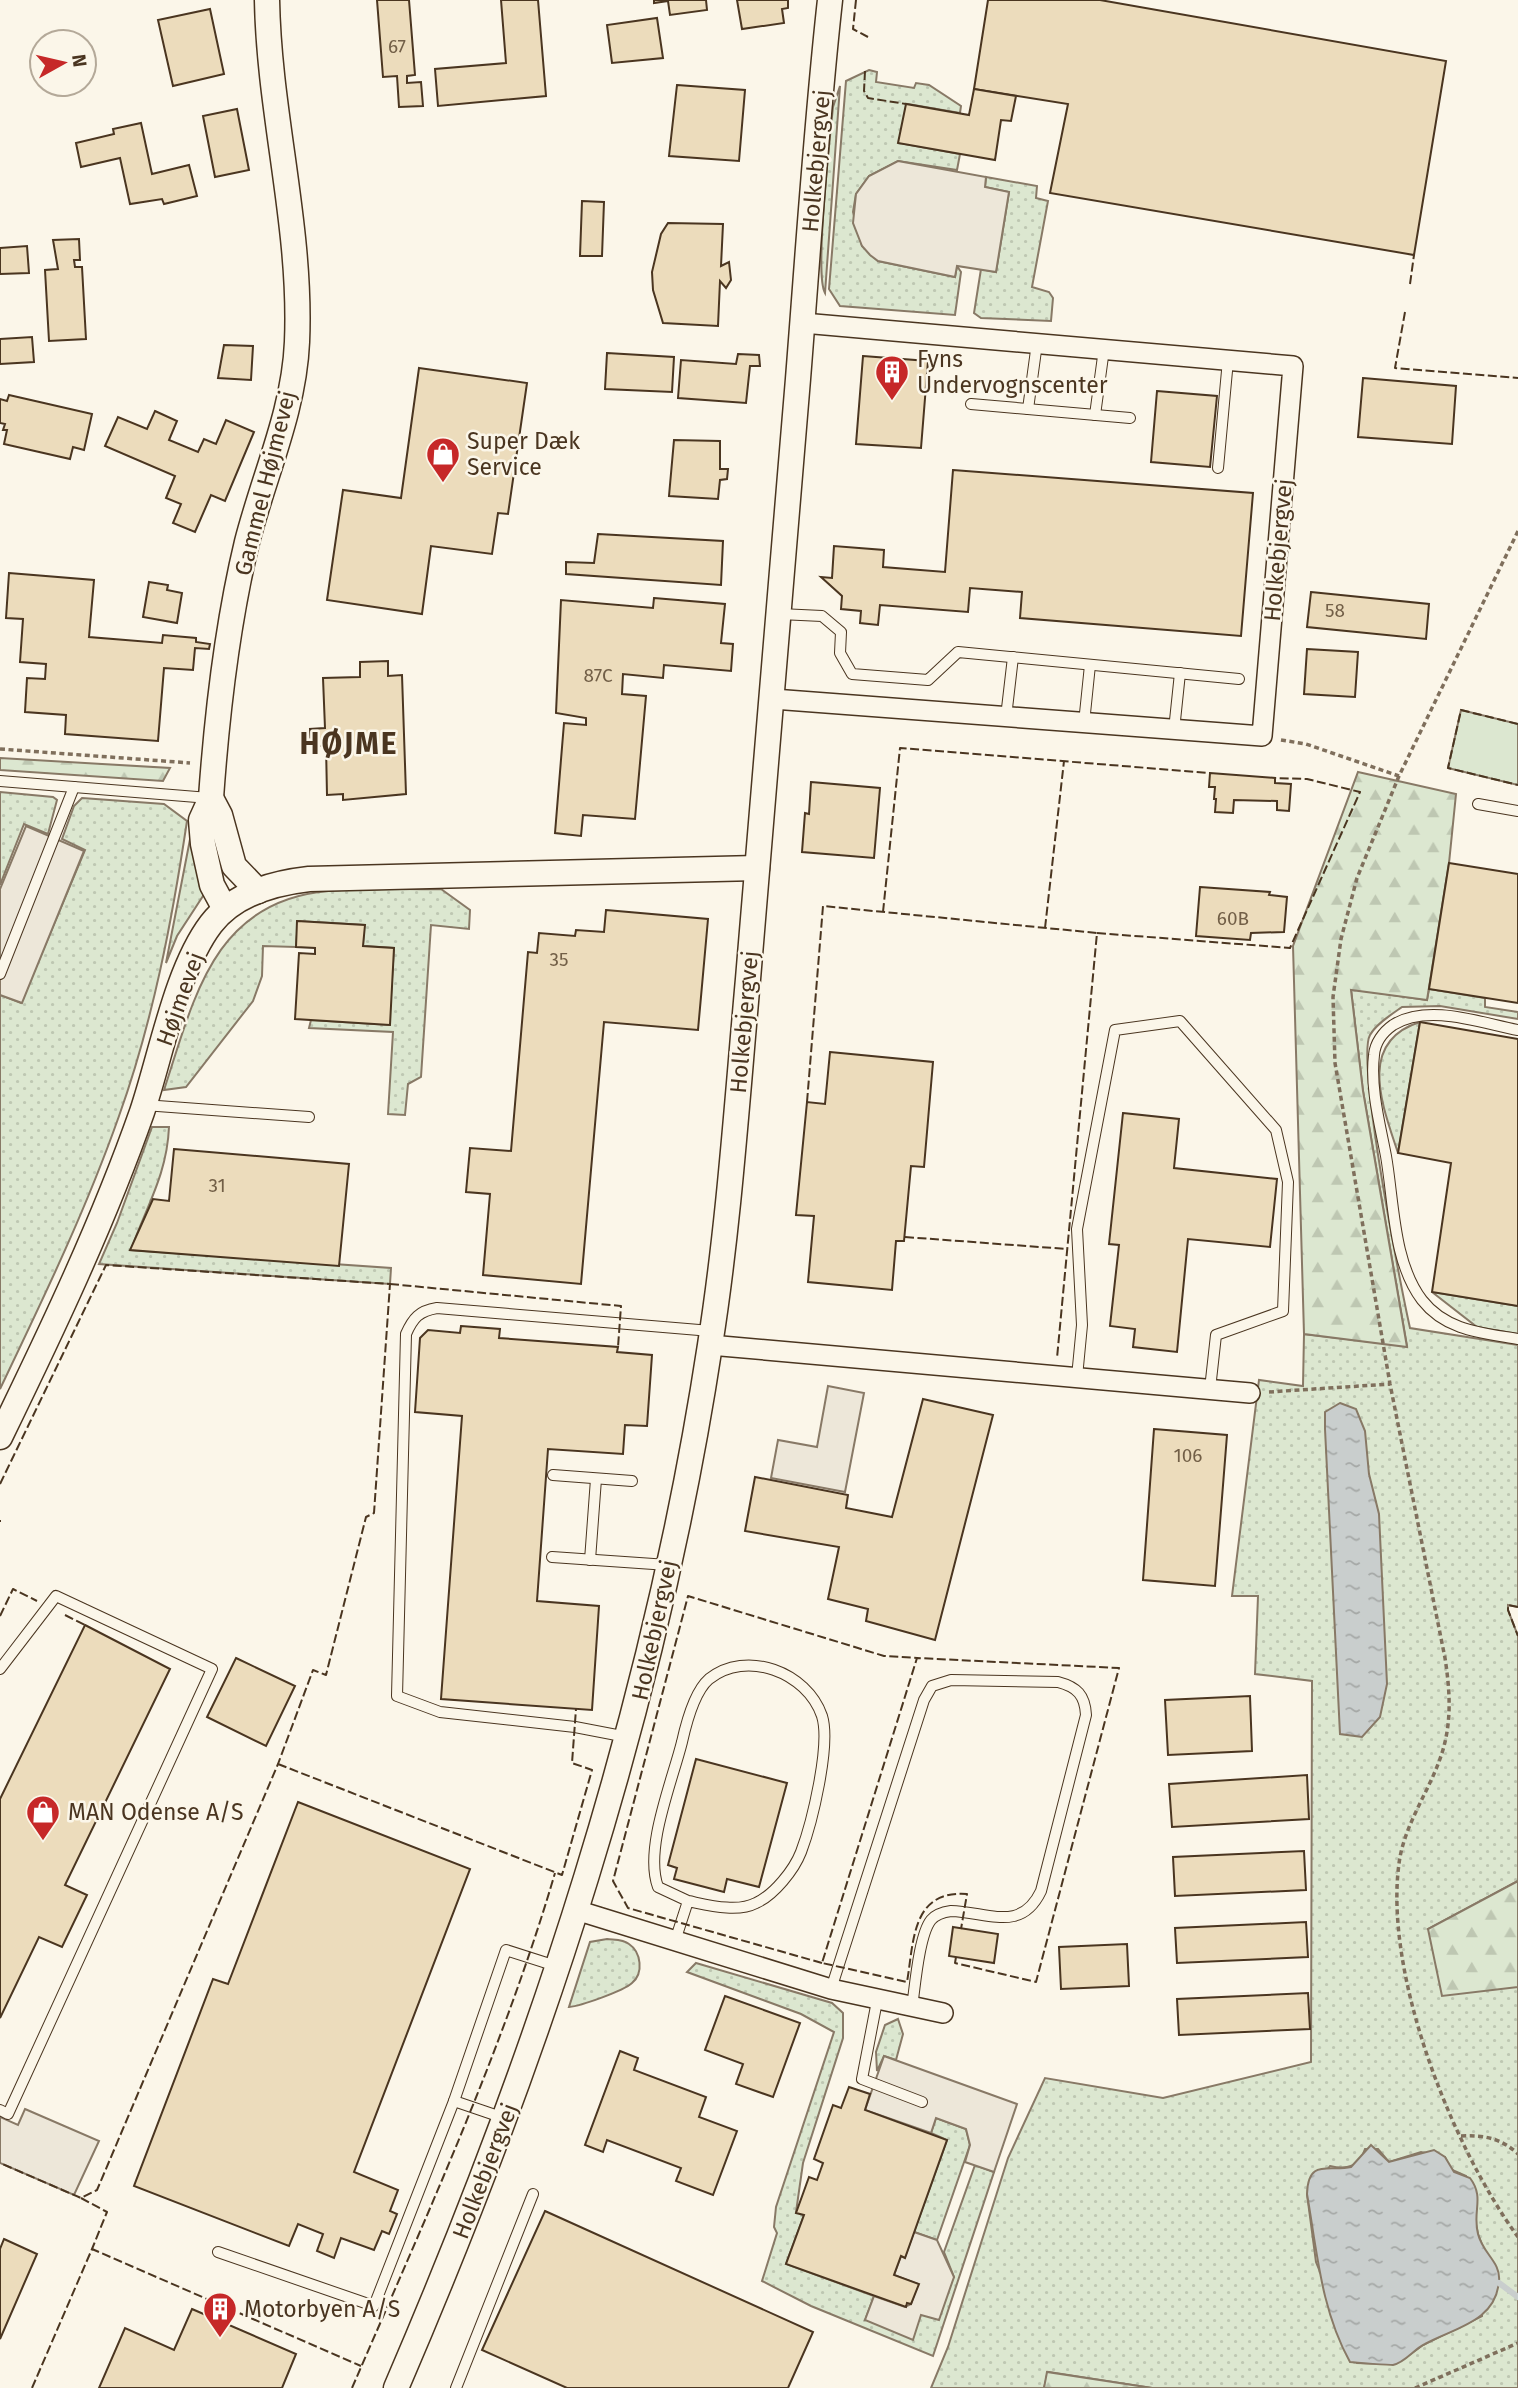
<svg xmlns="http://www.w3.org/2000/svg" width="1518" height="2388" font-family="'Fira Sans',sans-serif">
  <defs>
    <pattern id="grass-dots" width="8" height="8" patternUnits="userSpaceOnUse" patternTransform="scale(1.75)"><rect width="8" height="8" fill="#dce7d0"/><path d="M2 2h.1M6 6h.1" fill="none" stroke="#bec7b2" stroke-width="1.8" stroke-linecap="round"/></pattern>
    <pattern id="forest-firs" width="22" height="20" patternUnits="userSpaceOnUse" patternTransform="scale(1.75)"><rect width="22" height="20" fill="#dce7d0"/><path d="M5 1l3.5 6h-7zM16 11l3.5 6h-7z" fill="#bec7b2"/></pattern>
    <pattern id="water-ripples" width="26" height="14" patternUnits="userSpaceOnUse" patternTransform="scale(1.75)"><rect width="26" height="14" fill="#c9cecd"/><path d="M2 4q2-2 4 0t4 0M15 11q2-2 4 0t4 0" fill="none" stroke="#a5a8a6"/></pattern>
  </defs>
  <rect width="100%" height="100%" fill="#fbf6e9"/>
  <g fill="url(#grass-dots)" stroke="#887966" stroke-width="2" fill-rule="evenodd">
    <polygon points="869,70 877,72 876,82 914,88 916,83 929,85 961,106 960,113 907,104 899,143 960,154 957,170 898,161 869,176 856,194 853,212 862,246 878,261 955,277 957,266 961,272 955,315 840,306 829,289 846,81"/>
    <path d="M840,86L825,293C814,273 830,138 833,107Z"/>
    <polygon points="986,177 1037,186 1036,198 1048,201 1032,287 1049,292 1053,298 1051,321 981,318 974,313 981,269 996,272 1009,192 985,187"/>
    <polygon points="0,792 53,797 57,800 48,834 24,824 0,885"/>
    <path d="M82,798L164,804L187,821C172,921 153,1021 119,1116C86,1210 43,1299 0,1389V995L21,1003L85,850L62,839L74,806Z"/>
    <polygon points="192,829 203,883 203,896 177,936 166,963"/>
    <path d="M441,889L470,910L469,929L431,925L421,1077L408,1084L405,1115L388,1114L393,1032L309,1028L311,1020L389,1025L394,948L363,946L364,925L298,921L296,947L263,946L262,976L253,1001L186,1087L164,1090C194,999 213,901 328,891C365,887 403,890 441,889Z"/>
    <path d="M1351,989L1427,1000L1429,989L1485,998V1007L1518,1012V1019L1440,1006L1402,1007C1392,1014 1376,1024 1370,1035C1356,1060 1401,1288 1410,1328L1518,1345V1607L1508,1605V1610L1518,1636V1881L1428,1929L1518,1987V2388H1152L1048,2372L1044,2388H931L948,2347L1008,2158L1045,2078L1163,2098L1311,2062L1312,1681L1255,1674L1258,1596H1232L1259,1380L1303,1386L1304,1334L1407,1346L1363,1091ZM1365,2149H1378L1389,2162L1421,2152L1445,2157L1450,2169L1466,2176L1478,2234L1486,2255L1482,2316L1423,2345L1406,2357L1388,2364L1357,2363L1316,2262L1307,2194L1330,2166C1347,2170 1359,2167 1365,2149Z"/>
    <path d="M1420,1022L1398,1153C1383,1107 1356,1042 1420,1022Z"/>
    <path d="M152,1127H169C167,1175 146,1207 131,1250L391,1268L390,1284L99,1264L117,1223Z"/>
    <polygon points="1432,1292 1518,1306 1518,1334 1477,1327"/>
    <path d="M607,1939C614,1940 623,1939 629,1944C641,1952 644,1973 632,1983C623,1991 581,2006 569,2007L590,1942Z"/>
    <polygon points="696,1963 832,2003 843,2013 843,2038 803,2163 796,2212 804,2215 786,2264 874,2296 865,2320 921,2314 954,2277 944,2252 975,2165 994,2172 933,2356 811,2306 762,2281 777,2233 774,2227 776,2207 834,2032 801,2014 687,1972"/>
    <polygon points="898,2019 903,2034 896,2060 884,2056 877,2071 876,2052 885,2025"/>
    <polygon points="936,2118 966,2129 970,2145 937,2240 914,2232 947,2140 931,2133"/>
  </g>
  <g fill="url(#forest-firs)" stroke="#887966" stroke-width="2">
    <polygon points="0,758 170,768 163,781 0,770"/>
    <polygon points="1358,772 1456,794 1449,863 1427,1000 1351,990 1363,1091 1407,1347 1304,1334 1293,946"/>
    <polygon points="1518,1881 1518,1987 1442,1996 1428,1929"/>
    <polygon points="1047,2372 1152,2388 1044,2388"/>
  </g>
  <polygon fill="#dce7d0" stroke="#887966" stroke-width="2" points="1461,710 1518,724 1518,785 1448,768"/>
  <g fill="#ede7d9" stroke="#887966" stroke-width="2">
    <polygon points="898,161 986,177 985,187 1009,192 996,272 957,266 955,277 878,261 870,255 862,246 853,223 856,194 869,176"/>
    <polygon points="26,826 84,851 22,1003 0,995 0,889"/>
    <polygon points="828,1386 864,1393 845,1492 771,1478 778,1440 817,1447"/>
    <polygon points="884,2056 1017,2104 994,2172 965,2162 970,2145 966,2129 936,2118 931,2133 865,2110"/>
    <polygon points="25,2109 99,2141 74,2195 0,2163 0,2117 18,2125"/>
    <polygon points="914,2232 937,2240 954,2277 939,2320 921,2315 913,2340 865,2320 874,2296 905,2307 911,2304 918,2284 894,2275 901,2256 905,2257"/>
  </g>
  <g fill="url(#water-ripples)" stroke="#887966" stroke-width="2">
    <polygon points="1340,1403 1356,1409 1365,1431 1369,1474 1379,1514 1387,1684 1380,1717 1362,1737 1340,1734 1325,1429 1325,1412"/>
    <path d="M1371,2145L1389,2162L1434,2150L1445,2157L1454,2172L1470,2178C1485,2198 1472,2211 1478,2234C1483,2254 1501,2262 1499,2281C1496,2322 1454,2328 1425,2344C1414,2349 1405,2363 1393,2365C1390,2365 1356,2363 1350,2362C1321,2310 1317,2251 1307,2194C1308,2158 1329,2172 1351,2167Z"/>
  </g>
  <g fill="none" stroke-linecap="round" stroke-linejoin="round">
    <polyline stroke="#c9cecd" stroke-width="6" points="1499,2283 1518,2297"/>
  </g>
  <g fill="#ecdcbc" stroke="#4a3520" stroke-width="2">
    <polygon points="377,0 409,0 415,75 407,76 407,83 421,82 423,106 399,107 397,76 383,77"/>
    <polygon points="501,0 538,0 546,96 438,106 435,69 506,63"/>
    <polygon points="654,0 706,0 707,10 670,15 668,1 654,3"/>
    <polygon points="737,0 788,0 788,8 782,9 784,23 742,29"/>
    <polygon points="988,0 1100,0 1446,61 1414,255 1050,193 1068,104 974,89"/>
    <polygon points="210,9 224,74 173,86 158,20"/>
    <polygon points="657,18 663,58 612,63 607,25"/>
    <polygon points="677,85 745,90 739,161 669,156"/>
    <polygon points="974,89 1016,96 1011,121 1001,120 995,160 898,143 906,104 969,115"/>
    <polygon points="237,109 249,170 215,177 203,116"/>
    <polygon points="141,123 152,174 189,165 197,196 164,204 162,199 130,204 120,158 81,167 76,143 114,134 113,129"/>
    <polygon points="582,201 604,202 602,256 580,256"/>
    <polygon points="668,223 723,224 721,266 729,262 731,280 726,288 720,281 718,326 663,323 653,290 652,272 661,234"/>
    <polygon points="79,239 80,260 74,260 75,267 82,267 86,339 49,341 45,270 58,269 53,240"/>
    <polygon points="27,246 29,273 0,274 0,248"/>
    <polygon points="32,337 34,362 0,364 0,339"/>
    <polygon points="224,345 253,346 251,380 218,378"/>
    <polygon points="607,353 674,357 672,392 605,389"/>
    <polygon points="738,354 759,355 760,366 750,366 746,403 678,398 681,360 736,364"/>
    <polygon points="863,356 928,361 921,448 856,444"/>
    <polygon points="419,368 527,383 508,514 498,513 492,554 431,546 422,614 327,600 343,490 401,498"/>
    <polygon points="1363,378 1456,386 1452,444 1358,437"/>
    <polygon points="1157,391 1217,396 1210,467 1151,462"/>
    <polygon points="9,395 92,414 84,450 73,447 70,459 4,444 7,430 3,430 5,424 0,423 0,399 7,401"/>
    <polygon points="155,411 177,421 169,440 198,452 204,439 216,444 226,420 254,432 225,501 211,495 195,532 173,523 181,504 166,498 175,476 105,446 118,417 147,429"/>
    <polygon points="674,440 720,441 720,469 728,469 727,479 720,480 718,499 669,496"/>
    <polygon points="953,470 1253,493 1241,636 1020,618 1022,592 970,588 968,612 880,605 878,625 860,623 861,611 841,609 842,596 821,577 832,578 834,546 884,550 883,567 945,572"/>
    <polygon points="598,534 723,541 721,585 566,574 566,562 594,563"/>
    <polygon points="9,573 94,580 89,637 162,643 163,635 196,638 196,642 210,644 209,649 195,648 193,670 164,668 158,741 65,734 66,715 25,712 27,678 45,679 46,664 20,662 23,619 6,618"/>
    <polygon points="149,582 168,585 167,590 182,593 177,623 143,617"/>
    <polygon points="1311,592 1429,604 1426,639 1307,627"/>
    <polygon points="654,598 725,604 721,643 733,644 731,671 664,665 663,678 623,674 622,694 646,696 635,819 583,815 581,836 555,833 564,723 586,725 586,718 556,713 561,600 653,608"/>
    <polygon points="1307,649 1358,652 1355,697 1304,694"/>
    <polygon points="388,661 388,676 402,675 406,794 343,800 343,794 327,795 326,746 311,746 310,729 325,728 323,678 360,677 360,662"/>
    <polygon points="1210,773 1275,778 1275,783 1291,784 1289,811 1277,810 1277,801 1234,800 1233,813 1215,812 1216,799 1214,799 1215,787 1209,787"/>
    <polygon points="811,782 880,788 874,858 802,852 805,813 809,814"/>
    <polygon points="1449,863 1518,874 1518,1003 1429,989"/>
    <polygon points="1200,887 1270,892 1269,895 1287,897 1284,932 1251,933 1250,940 1196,936"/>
    <polygon points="606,910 708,919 698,1030 604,1022 581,1284 483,1275 490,1194 466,1192 470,1148 511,1151 528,952 537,953 539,933 575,936 576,930 604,932"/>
    <polygon points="297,921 365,925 363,946 394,948 390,1025 295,1019 299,953 315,954 315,948 296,947"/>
    <polygon points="1420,1022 1518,1039 1518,1306 1432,1292 1451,1163 1398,1153"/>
    <polygon points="830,1052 933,1062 924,1167 911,1166 904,1241 896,1241 892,1290 808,1282 814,1216 796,1215 807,1102 825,1104"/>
    <polygon points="1123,1113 1179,1119 1174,1168 1277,1179 1270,1247 1188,1239 1177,1352 1133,1347 1135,1329 1110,1326 1119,1245 1109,1244"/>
    <polygon points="174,1149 349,1164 339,1266 130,1250 153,1199 169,1201"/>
    <polygon points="461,1326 500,1329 499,1338 618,1347 617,1352 652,1355 647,1426 625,1425 623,1454 548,1449 537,1601 599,1606 592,1710 441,1699 462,1416 415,1412 420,1338 428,1330 460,1333"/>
    <polygon points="923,1399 993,1415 935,1640 866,1621 868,1609 828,1599 839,1547 745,1531 755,1477 848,1495 846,1508 892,1517"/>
    <polygon points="1154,1429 1227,1435 1215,1586 1143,1580"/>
    <polygon points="85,1625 170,1669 65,1885 87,1895 62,1947 39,1937 0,2018 0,1799"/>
    <polygon points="236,1658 295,1686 266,1746 207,1717"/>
    <polygon points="1250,1696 1252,1751 1168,1755 1165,1700"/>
    <polygon points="696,1759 787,1783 759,1887 727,1879 724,1892 674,1879 677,1868 668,1865"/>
    <polygon points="1307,1775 1309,1819 1172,1827 1169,1784"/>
    <polygon points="298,1802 470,1869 354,2172 398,2190 390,2211 397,2214 389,2234 382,2231 374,2250 341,2238 334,2258 317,2251 323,2234 298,2224 289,2246 134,2186 213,1979 228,1984"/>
    <polygon points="1304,1851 1306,1890 1175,1896 1173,1857"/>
    <polygon points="1306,1922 1308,1957 1177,1963 1175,1928"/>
    <polygon points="953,1927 998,1934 994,1963 949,1956"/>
    <polygon points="1127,1944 1129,1986 1061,1989 1059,1947"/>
    <polygon points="1308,1993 1310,2029 1179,2035 1177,1999"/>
    <polygon points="725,1996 800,2023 773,2097 736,2084 743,2064 705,2050"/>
    <polygon points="620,2051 638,2058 634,2070 706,2097 699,2117 737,2131 713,2195 676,2181 681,2168 607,2140 603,2152 585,2145"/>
    <polygon points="849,2087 870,2094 865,2110 947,2140 905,2258 901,2256 894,2275 919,2284 911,2304 907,2303 906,2307 786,2264 804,2215 796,2213 809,2177 817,2180 823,2163 814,2159 833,2105 841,2108"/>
    <polygon points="545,2211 813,2332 788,2388 567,2388 482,2350"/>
    <polygon points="4,2239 37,2254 0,2339 0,2249"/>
    <polygon points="192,2309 296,2354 282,2388 99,2388 125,2328 174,2350"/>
  </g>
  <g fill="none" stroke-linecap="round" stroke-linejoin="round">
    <g stroke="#4a3520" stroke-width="12">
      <g id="service">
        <polyline points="971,404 1130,418"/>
        <polyline points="1028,409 1037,343"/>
        <polyline points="1095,415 1104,349"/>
        <polyline points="1218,468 1228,360"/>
        <polyline points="780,614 822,616 841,632 840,653 852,674 928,680 958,652 1239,679"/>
        <polyline points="1006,717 1013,657"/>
        <polyline points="1084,723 1090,665"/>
        <polyline points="1174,730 1180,673"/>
        <polyline points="0,781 209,798"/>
        <polyline points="1478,804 1518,811"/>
        <polyline points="0,974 74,787"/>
        <path d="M1518,1030C1481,1023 1428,1003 1393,1025C1383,1032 1375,1043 1374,1055C1370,1088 1380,1124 1386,1156C1394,1202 1393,1262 1422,1300C1446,1331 1483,1333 1518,1339"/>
        <polyline points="144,1105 309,1117"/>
        <polyline points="1077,1377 1082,1325 1077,1229 1115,1030 1180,1021 1276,1130 1288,1182 1283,1311 1216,1335 1210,1389"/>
        <polyline points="553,1475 632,1481"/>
        <polyline points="552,1557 668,1565"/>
        <polyline points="590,1560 596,1479"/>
        <polyline points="0,1669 56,1596 212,1669 8,2114 0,2110"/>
        <path d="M627,1737L575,1727L440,1712L397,1696L406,1334C413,1318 419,1311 437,1308L711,1331"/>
        <path d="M675,1941L688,1901C708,1905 737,1913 756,1903C774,1895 794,1870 801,1852C812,1823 831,1745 822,1716C807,1672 746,1649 709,1679C694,1692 686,1724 682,1742C672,1782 644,1849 658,1887L688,1901"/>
        <path d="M831,1989L924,1700L932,1686L951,1680L1058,1682C1077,1687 1085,1695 1086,1715L1041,1891C1021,1933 988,1912 951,1911C944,1912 936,1914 931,1920C919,1935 915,1987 912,2007"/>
        <polyline points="877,2001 862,2079 922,2102"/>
        <polyline points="504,2118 454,2101 506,1950 556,1966"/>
        <polyline points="218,2252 374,2306 454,2101"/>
        <polyline points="456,2388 533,2194"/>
      </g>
    </g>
    <g stroke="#4a3520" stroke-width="22">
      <g id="minor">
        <polyline points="773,699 1262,736 1293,366 803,323"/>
        <polyline points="710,1345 1250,1393"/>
        <polyline points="576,1910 831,1989 943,2013"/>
      </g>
    </g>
    <g stroke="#4a3520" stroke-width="27">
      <g id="tertiary">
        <polyline points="211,798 220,815 234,866 258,891"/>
        <path d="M225,909L212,885L203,844L201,820L211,798C217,713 227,625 247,542C264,475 294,412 297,342C302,227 269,115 267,0"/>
        <path d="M0,1437C52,1330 103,1223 142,1112C161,1056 176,970 211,924C235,893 274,883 309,879L757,868"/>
        <path d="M396,2388C540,2054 655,1706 710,1345C729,1224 737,1101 748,979C766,779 782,579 798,379C808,253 816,126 830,0"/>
      </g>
    </g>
    <g stroke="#7f6f5c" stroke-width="3.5" stroke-dasharray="5 3.5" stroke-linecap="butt">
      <path d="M1518,531L1399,776L1357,878L1341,939L1333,997L1335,1063L1390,1384L1445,1658C1450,1691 1452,1721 1442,1753C1431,1788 1407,1820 1400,1857C1381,1969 1452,2147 1518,2237"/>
      <polyline points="1281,740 1306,744 1399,776"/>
      <polyline points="0,749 190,763"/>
      <polyline points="1269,1392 1390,1384"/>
      <path d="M1461,2136C1484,2135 1501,2138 1518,2154"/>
      <polyline points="1415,2388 1518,2343"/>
    </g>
    <use href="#service" stroke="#fbf6e9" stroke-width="10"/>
    <use href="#minor" stroke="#fbf6e9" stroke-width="19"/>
    <use href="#tertiary" stroke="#fbf6e9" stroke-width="24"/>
    <g stroke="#4a3520" stroke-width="2" stroke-dasharray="9 3.5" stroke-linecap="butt">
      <polyline points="856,0 853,29 868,37"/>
      <polyline points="865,71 864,91 868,98 906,104"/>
      <polyline points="1410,284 1414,255"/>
      <polyline points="1405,312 1395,368 1518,378"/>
      <polyline points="1518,724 1461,710 1448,768 1518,785"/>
      <polyline points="883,912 900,748 1210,773"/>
      <polyline points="1045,928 1064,761"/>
      <polyline points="1097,933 1290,948 1360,792 1307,779 1275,778"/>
      <polyline points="807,1102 823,906 1097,933 1057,1358"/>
      <polyline points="905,1237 1067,1249"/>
      <polyline points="390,1284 621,1306 618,1347"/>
      <polyline points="0,1484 106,1265 390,1284 374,1513 366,1517 326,1675 313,1670 278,1764 97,2190 81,2198 0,2163"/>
      <polyline points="0,1520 0,1522"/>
      <polyline points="1518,1607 1508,1605 1508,1610 1518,1636"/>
      <polyline points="65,1615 85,1625"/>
      <polyline points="0,1616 13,1589 37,1601"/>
      <polyline points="278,1764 562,1875 592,1770 572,1763 576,1709"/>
      <path d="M956,1957L955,1963L1036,1982L1119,1668L917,1658L822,1963L907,1982C914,1942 911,1890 967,1894L961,1929"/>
      <polyline points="822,1963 628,1908 613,1881 688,1596 884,1656 917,1658"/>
      <polyline points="81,2198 107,2212 92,2249"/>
      <polyline points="32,2388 92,2249 361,2366"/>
      <path d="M352,2388C425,2219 503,2050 555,1873"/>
    </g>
  </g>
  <defs>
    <g id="building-pin" transform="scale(1.75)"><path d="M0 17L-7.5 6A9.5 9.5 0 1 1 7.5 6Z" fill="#c62828" stroke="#fbf6e9"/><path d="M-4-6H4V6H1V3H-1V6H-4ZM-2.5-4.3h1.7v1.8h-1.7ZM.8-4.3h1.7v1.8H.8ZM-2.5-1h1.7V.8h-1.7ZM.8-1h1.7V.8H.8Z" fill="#fff"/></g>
    <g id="shop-pin" transform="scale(1.75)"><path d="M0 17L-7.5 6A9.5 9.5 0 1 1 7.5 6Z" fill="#c62828" stroke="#fbf6e9"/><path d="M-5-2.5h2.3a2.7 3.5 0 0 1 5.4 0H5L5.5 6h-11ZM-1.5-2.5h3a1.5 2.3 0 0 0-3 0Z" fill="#fff"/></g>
  </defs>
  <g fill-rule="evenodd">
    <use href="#building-pin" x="892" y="372"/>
    <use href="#shop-pin" x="443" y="454"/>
    <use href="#shop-pin" x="43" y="1812"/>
    <use href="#building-pin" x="220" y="2309"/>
  </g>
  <g text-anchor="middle" stroke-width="5" stroke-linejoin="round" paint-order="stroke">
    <g font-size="19" fill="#725f47">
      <text x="397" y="53">67</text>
      <text x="1335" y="617">58</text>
      <text x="598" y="682">87C</text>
      <text x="1233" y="925">60B</text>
      <text x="559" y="966">35</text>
      <text x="217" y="1192">31</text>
      <text x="1188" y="1462">106</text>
    </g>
    <g font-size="23" fill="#4a3520" stroke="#fbf6e9">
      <text transform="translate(816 161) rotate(-85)" y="8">Holkebjergvej</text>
      <text transform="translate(265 483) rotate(-76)" y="8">Gammel Højmevej</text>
      <text transform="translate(1278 550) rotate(-85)" y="8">Holkebjergvej</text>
      <text transform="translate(180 999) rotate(-70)" y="8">Højmevej</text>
      <text transform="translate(744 1022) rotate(-85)" y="8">Holkebjergvej</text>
      <text transform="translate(654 1630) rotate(-78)" y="8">Holkebjergvej</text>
      <text transform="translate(485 2171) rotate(-69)" y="8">Holkebjergvej</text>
    </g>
    <g font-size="23" fill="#4a3520" stroke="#fbf6e9" text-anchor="start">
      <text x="917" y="367">Fyns<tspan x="917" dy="26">Undervognscenter</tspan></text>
      <text x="467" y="449">Super Dæk<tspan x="467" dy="26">Service</tspan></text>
      <text x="68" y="1820">MAN Odense A/S</text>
      <text x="244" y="2317">Motorbyen A/S</text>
    </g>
    <g font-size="30" font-weight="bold" letter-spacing="2" fill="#4a3520" stroke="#fbf6e9">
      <text x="349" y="754">HØJME</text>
    </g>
  </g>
  <g transform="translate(63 63) rotate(82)"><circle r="33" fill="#fbf6e9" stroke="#b4a999" stroke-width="2"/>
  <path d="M0-5L12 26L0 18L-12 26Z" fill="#c62828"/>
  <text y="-10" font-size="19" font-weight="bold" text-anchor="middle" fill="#4a3520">N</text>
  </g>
</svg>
